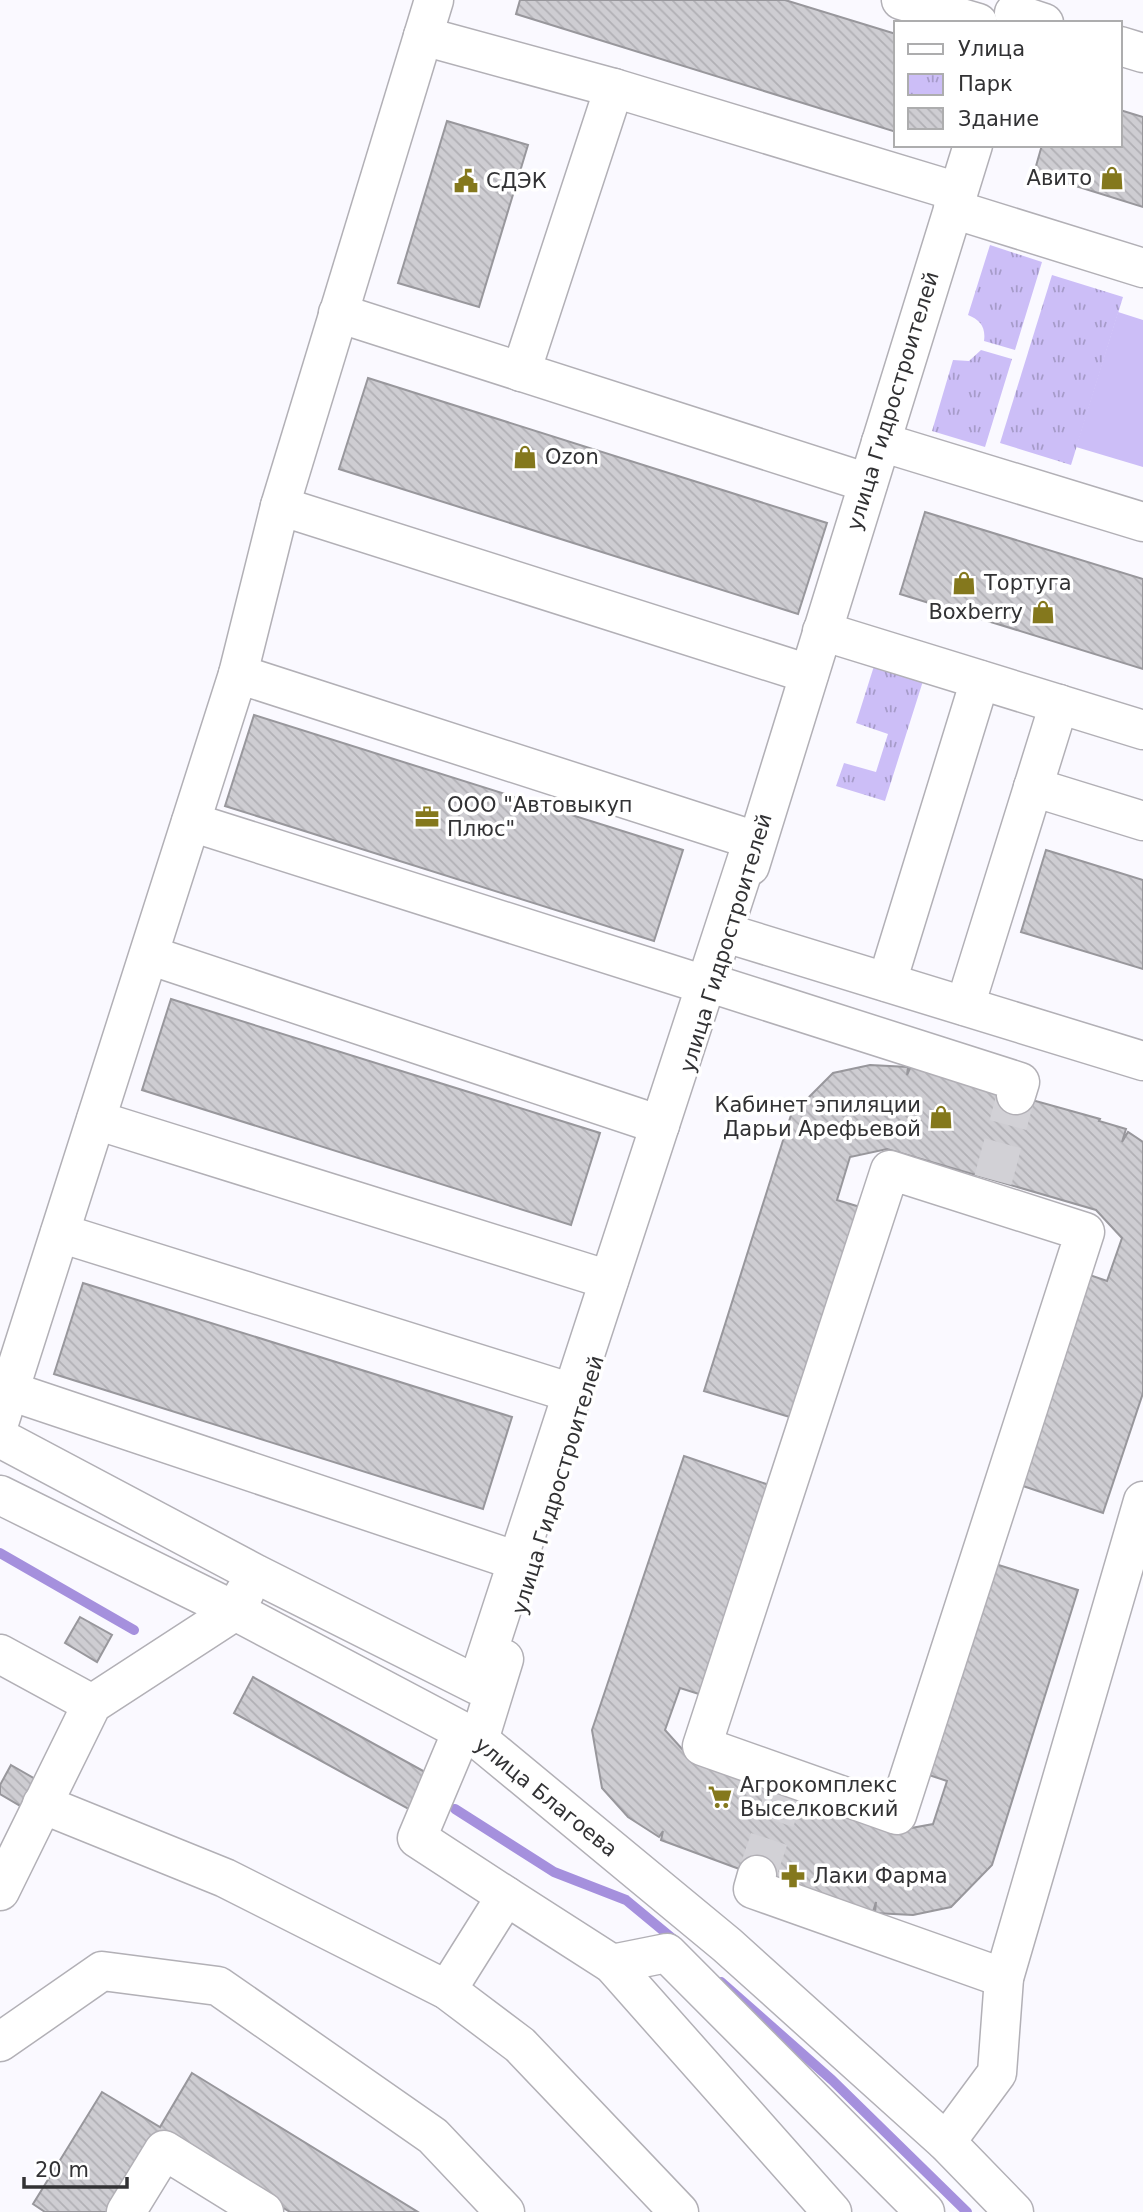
<svg xmlns="http://www.w3.org/2000/svg" width="1143" height="2212" font-family="'DejaVu Sans',sans-serif">
  <defs>
    <pattern id="park-tufts" width="24" height="20" patternUnits="userSpaceOnUse" patternTransform="scale(1.75)"><rect width="24" height="20" fill="#ccbef7"/><path d="M3 7l-1-3M5 7V3M7 7l1-3M15 17l-1-3M17 17v-4M19 17l1-3" fill="none" stroke="#a69bc9"/></pattern>
    <pattern id="building-back-hatch" width="6" height="6" patternUnits="userSpaceOnUse" patternTransform="scale(1.75)"><rect width="6" height="6" fill="#cecdd2"/><path d="M-1 5l2 2M0 0l6 6M5-1l2 2" fill="none" stroke="#b1b0b5"/></pattern>
  </defs>
  <rect width="100%" height="100%" fill="#faf9ff"/>
  <g fill="url(#park-tufts)">
    <path d="M990,245L1042,262L1015,350L984,341C986,327 980,320 968,315Z"/>
    <polygon points="1052,275 1123,297 1071,465 1000,443"/>
    <polygon points="981,350 1012,359 985,447 932,431 953,360 969,361"/>
    <polygon points="874,666 923,681 885,801 836,786 844,763 876,772 888,734 856,723"/>
  </g>
  <polygon fill="#ccbef7" points="1118,312 1143,320 1143,467 1076,447"/>
  <g fill="none" stroke-linecap="round" stroke-linejoin="round">
    <g stroke="#a590dd" stroke-width="10">
      <polyline points="0,1553 134,1630"/>
      <polyline points="455,1809 554,1872 626,1900 678,1943"/>
      <polyline points="721,1982 832,2080 967,2212"/>
    </g>
  </g>
  <g fill="url(#building-back-hatch)" stroke="#98979c" stroke-width="2">
    <polygon points="520,0 785,0 896,34 896,132 516,14"/>
    <polygon points="1120,110 1143,117 1143,207 1034,173 1042,145 1120,145"/>
    <polygon points="447,121 528,145 479,307 398,283"/>
    <polygon points="368,378 827,523 798,614 339,469"/>
    <polygon points="925,512 1143,579 1143,669 900,594"/>
    <polygon points="254,715 683,850 654,941 225,806"/>
    <polygon points="1046,850 1143,880 1143,969 1021,932"/>
    <polygon points="171,999 600,1133 571,1225 142,1090"/>
    <polygon points="870,1065 908,1067 907,1075 911,1066 1100,1119 1099,1121 1126,1129 1122,1142 1128,1132 1143,1142 1143,1393 1103,1513 1014,1483 1084,1273 1107,1281 1122,1238 1096,1210 887,1149 850,1157 837,1200 860,1207 793,1418 704,1391 791,1115 833,1073"/>
    <polygon points="83,1283 512,1417 483,1509 54,1374"/>
    <polygon points="684,1456 772,1486 702,1695 680,1688 665,1730 691,1759 895,1831 933,1824 947,1781 923,1773 989,1562 1078,1590 992,1865 951,1907 913,1915 875,1913 876,1902 872,1915 845,1908 661,1840 663,1831 659,1837 628,1817 602,1788 592,1730"/>
    <polygon points="80,1617 112,1635 97,1662 65,1643"/>
    <polygon points="253,1677 434,1777 414,1812 234,1713"/>
    <polygon points="11,1765 44,1784 29,1811 0,1794 0,1785"/>
    <polygon points="192,2073 418,2212 290,2212 162,2133 113,2212 45,2212 33,2204 102,2092 160,2127"/>
  </g>
  <g fill="none" stroke-linecap="round" stroke-linejoin="round">
    <g stroke="#d2d1d6" stroke-width="38" stroke-dasharray="38 19" stroke-linecap="butt">
      <polyline points="993,1180 1016,1095"/>
      <polyline points="757,1875 785,1792"/>
    </g>
    <g stroke="#b2b0b6" stroke-width="41">
      <g id="minor">
        <polyline points="901,0 978,23"/>
        <polyline points="1014,13 1044,23"/>
        <polyline points="423,36 614,88 958,192"/>
        <polyline points="1120,46 1143,53"/>
        <polyline points="953,209 1143,268"/>
        <polyline points="338,313 868,483"/>
        <polyline points="521,372 614,88"/>
        <polyline points="881,442 1143,522"/>
        <polyline points="280,506 434,0"/>
        <polyline points="822,631 1143,730"/>
        <polyline points="238,674 280,506 809,674"/>
        <polyline points="1033,787 1143,821"/>
        <polyline points="191,822 705,985"/>
        <polyline points="750,866 973,145"/>
        <polyline points="729,934 1143,1061"/>
        <polyline points="149,955 660,1125"/>
        <polyline points="887,982 980,680"/>
        <polyline points="713,984 1020,1082 1016,1095"/>
        <polyline points="965,1006 1059,704"/>
        <polyline points="96,1120 609,1280"/>
        <polygon points="890,1170 1085,1232 897,1815 702,1746"/>
        <polyline points="60,1233 572,1393"/>
        <polyline points="10,1391 517,1561"/>
        <polyline points="0,1420 238,674 753,840 477,1685 256,1574 0,1438"/>
        <polyline points="0,1495 235,1611 479,1740 727,1945 946,2142 1014,2212"/>
        <polyline points="0,1654 92,1704"/>
        <polyline points="462,1731 417,1838 506,1896"/>
        <polyline points="479,1740 504,1659"/>
        <polyline points="42,1804 225,1878 447,1990 520,2045 679,2212"/>
        <polyline points="757,1875 753,1889 1004,1978"/>
        <polyline points="0,1891 92,1704 235,1611 245,1592"/>
        <polyline points="612,1964 667,1953 925,2212"/>
        <polyline points="447,1990 506,1896 612,1964 832,2212"/>
        <polyline points="0,2042 102,1971 218,1986 433,2136 505,2212"/>
        <polyline points="946,2142 997,2073 1004,1978 1143,1501"/>
        <polyline points="126,2212 164,2150 264,2212"/>
      </g>
    </g>
    <use href="#minor" stroke="#fff" stroke-width="38"/>
  </g>
  <defs>
    <g id="shop-bare" transform="scale(1.89)"><path d="M-5-2.5h2.3a2.7 3.5 0 0 1 5.4 0H5L5.5 6h-11ZM-1.5-2.5h3a1.5 2.3 0 0 0-3 0Z" fill="#84781d" stroke="#fff" stroke-width="2.5" paint-order="stroke"/></g>
    <g id="civic-bare" transform="scale(1.89)"><path d="M-.6-6.5H3V-4.5H.6V-3L4-1V1h2V6H-6V1h2V-1L-.6-3ZM-1.2 2.5V6h2.4V2.5Z" fill="#84781d" stroke="#fff" stroke-width="2.5" paint-order="stroke"/></g>
    <g id="office-bare" transform="scale(1.89)"><path d="M-6-3h4V-5.5h4V-3h4V5H-6ZM-1-4.5V-3h2v-1.5ZM-6 0V1H6V0Z" fill="#84781d" stroke="#fff" stroke-width="2.5" paint-order="stroke"/></g>
    <g id="supermarket-bare" transform="scale(1.89)"><path d="M-6-5.5h2.5l.6 2H6L4.5 2H-2.5L-4.4-4H-6ZM-1.5 3.2a1.3 1.3 0 1 0 .1 0ZM3 3.2a1.3 1.3 0 1 0 .1 0Z" fill="#84781d" stroke="#fff" stroke-width="2.5" paint-order="stroke"/></g>
    <g id="pharmacy-bare" transform="scale(1.89)"><path d="M-2-6h4v4h4v4h-4v4h-4v-4h-4v-4h4Z" fill="#84781d" stroke="#fff" stroke-width="2.5" paint-order="stroke"/></g>
  </defs>
  <g fill-rule="evenodd">
    <use href="#shop-bare" x="1112" y="178"/>
    <use href="#civic-bare" x="466" y="181"/>
    <use href="#shop-bare" x="525" y="457"/>
    <use href="#shop-bare" x="964" y="583"/>
    <use href="#shop-bare" x="1043" y="612"/>
    <use href="#office-bare" x="427" y="817"/>
    <use href="#shop-bare" x="941" y="1117"/>
    <use href="#supermarket-bare" x="720" y="1797"/>
    <use href="#pharmacy-bare" x="793" y="1876"/>
  </g>
  <g text-anchor="middle" stroke-width="7" stroke-linejoin="round" paint-order="stroke">
    <g font-size="21" fill="#323234" stroke="#fff" text-anchor="start">
      <text x="1092" y="185" text-anchor="end">Авито</text>
      <text x="486" y="188">СДЭК</text>
      <text x="545" y="464">Ozon</text>
      <text x="984" y="590">Тортуга</text>
      <text x="1023" y="619" text-anchor="end">Boxberry</text>
      <text x="447" y="812">ООО "Автовыкуп<tspan x="447" dy="24">Плюс"</tspan></text>
      <text x="921" y="1112" text-anchor="end">Кабинет эпиляции<tspan x="921" dy="24">Дарьи Арефьевой</tspan></text>
      <text x="740" y="1792">Агрокомплекс<tspan x="740" dy="24">Выселковский</tspan></text>
      <text x="813" y="1883">Лаки Фарма</text>
    </g>
    <g font-size="21" fill="#323234" stroke="#fff">
      <text transform="translate(893 401) rotate(-73)" y="7">улица Гидростроителей</text>
      <text transform="translate(726 943) rotate(-73)" y="7">улица Гидростроителей</text>
      <text transform="translate(558 1485) rotate(-73)" y="7">улица Гидростроителей</text>
      <text transform="translate(546 1797) rotate(39)" y="7">улица Благоева</text>
    </g>
  </g>
  <rect x="894" y="21" width="228" height="126" fill="#ffffff" stroke="#adadae" stroke-width="2"/>
  <rect x="908" y="44" width="35" height="10" fill="#ffffff" stroke="#adadae" stroke-width="2"/>
  <text x="958" y="56" font-size="21" fill="#323234">Улица</text>
  <rect x="908" y="74" width="35" height="21" fill="url(#park-tufts)" stroke="#adadae" stroke-width="2"/>
  <text x="958" y="91" font-size="21" fill="#323234">Парк</text>
  <rect x="908" y="108" width="35" height="21" fill="url(#building-back-hatch)" stroke="#adadae" stroke-width="2"/>
  <text x="958" y="126" font-size="21" fill="#323234">Здание</text>
  <path d="M24 2177v10h103v-10" fill="none" stroke="#323234" stroke-width="3.5"/>
  <text x="35" y="2177" font-size="21" fill="#323234" stroke="#ffffff" stroke-width="5" paint-order="stroke">20 m</text>
</svg>
